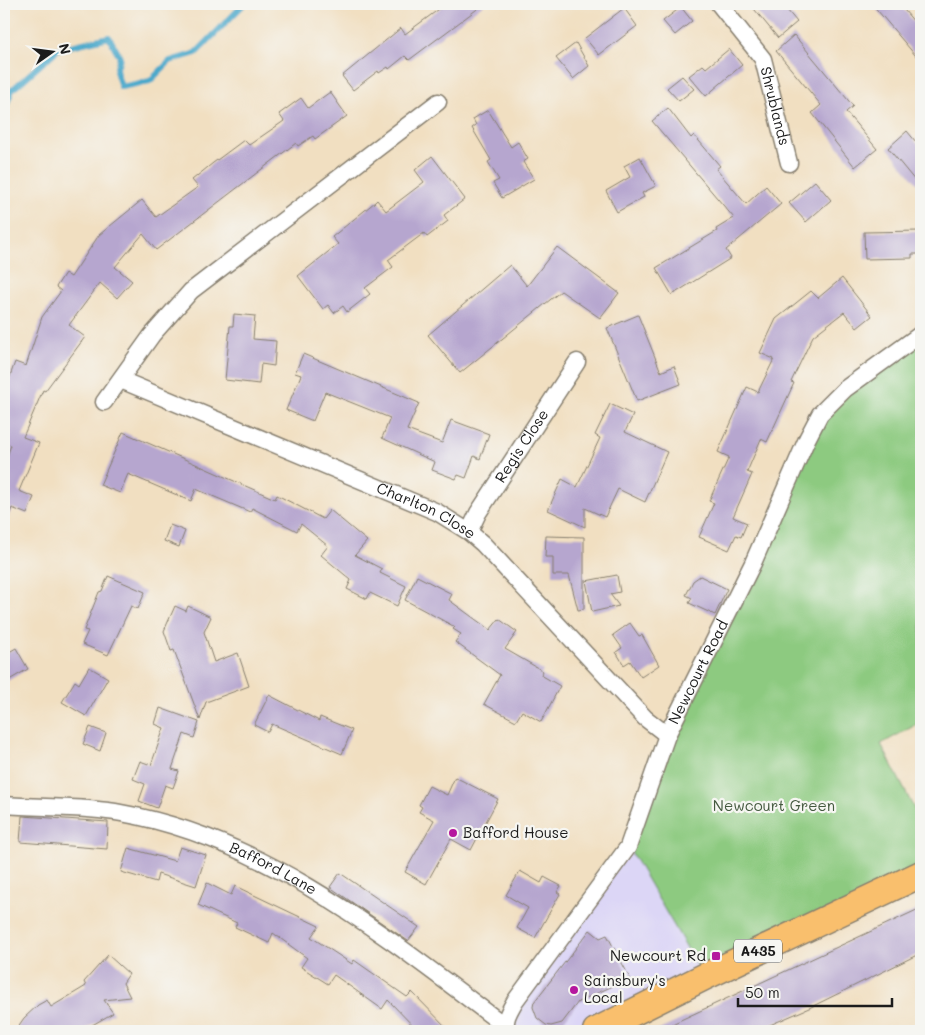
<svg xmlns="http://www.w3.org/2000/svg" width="925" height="1035" font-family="Mali,sans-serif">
  <rect width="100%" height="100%" fill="#f6f6f2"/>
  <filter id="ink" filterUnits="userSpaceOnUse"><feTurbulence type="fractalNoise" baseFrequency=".02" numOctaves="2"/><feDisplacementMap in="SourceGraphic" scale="10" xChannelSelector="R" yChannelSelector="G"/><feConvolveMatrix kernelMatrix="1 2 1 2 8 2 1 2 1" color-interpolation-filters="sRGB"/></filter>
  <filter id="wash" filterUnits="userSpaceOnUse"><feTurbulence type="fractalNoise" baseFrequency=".0096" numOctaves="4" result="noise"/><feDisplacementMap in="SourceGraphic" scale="20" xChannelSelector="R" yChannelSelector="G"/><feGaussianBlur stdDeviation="1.12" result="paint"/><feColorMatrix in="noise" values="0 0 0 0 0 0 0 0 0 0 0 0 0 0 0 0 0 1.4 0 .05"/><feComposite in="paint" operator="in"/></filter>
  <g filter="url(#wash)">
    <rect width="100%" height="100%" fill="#f1dfc1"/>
    <polygon fill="#dcd6f6" points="628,847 704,977 596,1031 507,1031 507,1015"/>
    <polygon fill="#8dca80" stroke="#54734e" points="921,329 921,722 881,744 921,822 921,874 704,977 628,847 667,735 820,414"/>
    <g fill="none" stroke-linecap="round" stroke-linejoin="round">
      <polyline stroke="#4ca9cb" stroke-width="6" points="4,111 12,90 58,49 109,37 120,57 116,71 121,87 150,81 170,61 196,53 244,4"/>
    </g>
    <g id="blocks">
      <g fill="#b6a6cf">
        <polygon points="446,4 484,4 409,60 405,56 389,69 388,67 379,73 378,71 353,90 342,76 401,28 405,34"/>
        <polygon points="750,4 782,4 797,22 778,38"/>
        <polygon points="872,4 899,4 921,30 921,62"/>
        <polygon points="681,7 692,21 675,35 663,21"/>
        <polygon points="624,8 637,26 599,55 585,38"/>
        <polygon points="794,35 853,106 846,112 877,149 855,167 812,113 821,105 776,51"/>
        <polygon points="576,43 589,66 573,79 556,58"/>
        <polygon points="729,49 742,65 706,96 689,76 703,65 706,68"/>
        <polygon points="682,76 694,89 679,101 667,88"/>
        <polygon points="330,92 347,116 315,139 313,136 298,146 296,143 156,250 143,234 115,267 132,281 117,298 100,283 69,325 85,337 45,391 43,390 23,437 39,443 19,491 34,497 27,514 12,508 4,527 4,465 11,445 4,442 4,393 15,362 26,366 42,317 61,291 56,287 65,273 71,277 99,235 142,200 156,217 198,187 192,180 213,163 244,140 249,145 284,121 279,114 301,98 308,108"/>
        <polygon points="668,108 691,138 694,135 720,166 716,169 746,204 766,186 781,204 726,250 731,258 672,295 656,268 717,231 716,229 734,218 652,121"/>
        <polygon points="488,110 511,147 518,142 528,159 523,162 534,179 502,198 493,183 499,180 488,162 491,160 472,128 476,125 473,119"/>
        <polygon points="907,131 921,148 921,188 888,148"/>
        <polygon points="432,156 465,199 444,215 448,221 427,237 424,233 388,260 393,267 365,288 370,294 347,312 343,306 334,313 328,305 323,309 298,276 338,244 332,237 375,202 377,200 386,211 424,182 415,170"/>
        <polygon points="640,157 656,186 642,193 644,197 617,212 606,191 630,177 624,166"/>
        <polygon points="815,181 831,200 806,222 789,203"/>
        <polygon points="921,231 921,254 912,254 912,258 865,259 864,232"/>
        <polygon points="557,247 619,293 600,318 561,291 460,373 428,335 510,265 527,286"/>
        <polygon points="842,278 872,316 857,328 844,312 813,336 791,382 794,383 767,442 761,439 747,472 752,474 733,517 747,523 741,537 736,535 729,550 699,537 714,503 709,501 729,457 718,452 747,387 758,392 774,359 760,353 776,319 811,291 818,298"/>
        <polygon points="234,314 255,316 253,339 276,341 274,366 261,364 259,384 225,380 230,326 233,326"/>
        <polygon points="638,315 661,372 674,366 681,384 637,401 607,328"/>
        <polygon points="303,354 419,403 407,430 442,443 451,420 489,434 480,459 474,456 466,478 458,475 456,479 432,470 435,462 382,438 390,418 325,392 313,421 286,410 301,375 295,373"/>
        <polygon points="610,404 633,415 625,432 667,452 645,502 618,489 605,517 585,508 585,527 548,510 562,479 577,487 600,438 595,435"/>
        <polygon points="123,432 275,499 277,495 323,519 330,510 367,541 355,555 382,569 380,573 406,586 397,606 370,593 367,599 347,589 351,580 321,555 328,546 301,524 297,531 252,508 250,512 196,489 191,501 128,474 120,493 100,485"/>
        <polygon points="170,525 185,531 179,547 164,541"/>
        <polygon points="546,536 584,537 584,609 578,610 569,575 553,575 553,557 545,557"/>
        <polygon points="617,575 620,592 610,594 619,606 592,612 586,581"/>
        <polygon points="108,576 145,592 138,609 131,606 108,655 82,644 88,631 84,630 99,592 102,591"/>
        <polygon points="417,576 452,594 449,600 490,630 499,619 517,632 505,649 543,671 541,675 560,686 541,722 522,711 516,721 484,704 500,675 455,642 461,634 453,629 455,627 405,600"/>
        <polygon points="700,576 727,589 715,615 689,603 692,598 686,595 693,581"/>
        <polygon points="175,606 186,611 188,606 211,617 204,632 214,662 238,653 249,686 206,702 200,720 174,650 171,651 164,631"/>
        <polygon points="630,623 639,636 642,635 659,665 641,677 630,661 624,665 616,652 622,648 613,635"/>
        <polygon points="16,648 28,669 4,683 4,655"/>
        <polygon points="89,667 108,678 86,716 62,702 75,681 79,684"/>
        <polygon points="269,695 319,721 320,717 352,730 342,754 272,724 268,732 254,725"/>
        <polygon points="160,708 199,722 194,738 184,734 172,769 179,771 173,788 165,785 157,808 139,801 145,784 133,779 140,761 151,765 164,728 155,724"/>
        <polygon points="90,727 106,733 100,751 83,744"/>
        <polygon points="455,777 498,799 471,850 451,839 426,884 405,872 434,820 419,812 422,807 419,805 429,786 447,795"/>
        <polygon points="22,816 108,822 107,849 20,842"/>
        <polygon points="180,847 206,855 196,886 158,874 156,882 121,872 128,848 175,861"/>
        <polygon points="520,871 541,883 544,877 561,886 557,892 560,894 535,938 517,928 528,908 506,895"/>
        <polygon points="340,873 419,927 408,941 330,887"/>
        <polygon points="207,883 231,895 235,886 319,926 311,937 352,964 354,960 407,997 412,992 450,1031 418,1031 388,1000 382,1009 334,975 328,984 301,967 307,958 273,933 269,943 235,927 237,923 198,905"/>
        <polygon points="921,908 921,953 809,1008 756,1031 657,1031"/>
        <polygon points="590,930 600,938 607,935 630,978 578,1002 562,1023 551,1026 546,1025 537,1018 533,1007 534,1002"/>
        <polygon points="108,955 129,974 123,983 130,997 104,1000 113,1013 82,1031 15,1031 24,1018 38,1005 47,1000 51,1007 86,986 84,982"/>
      </g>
    </g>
  </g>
  <g filter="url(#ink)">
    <use href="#blocks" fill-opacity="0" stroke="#867e6e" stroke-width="1"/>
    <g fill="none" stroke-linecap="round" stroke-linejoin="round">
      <g stroke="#867e6e" stroke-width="19">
        <g id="street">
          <path id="s1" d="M719,4L763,59L789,163"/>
          <path id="s2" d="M121,380L437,512L469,532L483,544L645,718L667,735"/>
          <polyline points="104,402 152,335 191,291 438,102"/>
          <path id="s3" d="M469,532L478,513L577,362"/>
          <path id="s4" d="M4,805C41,808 85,806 121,813C268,839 389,939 505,1026"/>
          <path id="s5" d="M507,1031C503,1020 510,1010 515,1001L628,847L667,735L753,563L807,439L820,414L845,389L921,334"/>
        </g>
      </g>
      <g stroke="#867e6e" stroke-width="29">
        <polyline id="primary" points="596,1031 704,977 921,874"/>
      </g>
      <use href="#street" stroke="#fff" stroke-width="16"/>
      <use href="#primary" stroke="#f9bf6d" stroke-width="26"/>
    </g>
  </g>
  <g fill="#b5179e" stroke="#f6f6f2" stroke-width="2">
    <circle cx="453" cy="833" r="5"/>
    <rect x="711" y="951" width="10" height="10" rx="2.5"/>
    <circle cx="574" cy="990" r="5"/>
  </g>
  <g text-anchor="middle" stroke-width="4.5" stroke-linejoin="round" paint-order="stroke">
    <rect fill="#f6f6f2" stroke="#5d5d5c" stroke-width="1" x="734" y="939.5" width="48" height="23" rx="4"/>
    <g font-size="14" font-weight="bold" fill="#1c1c1c">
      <text x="758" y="956">A435</text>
    </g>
    <g font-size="15" fill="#1c1c1c" stroke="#f6f6f2">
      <text dy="5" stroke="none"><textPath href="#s1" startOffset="119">Shrublands</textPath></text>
      <text dy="5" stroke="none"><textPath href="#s3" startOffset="101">Regis Close</textPath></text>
      <text dy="5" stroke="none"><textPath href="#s2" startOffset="332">Charlton Close</textPath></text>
      <text dy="5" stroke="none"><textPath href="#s5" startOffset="412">Newcourt Road</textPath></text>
      <text dy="5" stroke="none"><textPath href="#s4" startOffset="280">Bafford Lane</textPath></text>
    </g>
    <g font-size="15" fill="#44593f" stroke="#f6f6f2">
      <text x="774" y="811">Newcourt Green</text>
    </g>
    <g font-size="15" fill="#1c1c1c" stroke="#f6f6f2" text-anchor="start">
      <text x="463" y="838">Bafford House</text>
      <text x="706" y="961" text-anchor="end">Newcourt Rd</text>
      <text x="584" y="986">Sainsbury's<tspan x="584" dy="17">Local</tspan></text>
    </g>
  </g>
  <rect width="925" height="1035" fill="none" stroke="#f6f6f2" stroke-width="20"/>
  <g transform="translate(52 52) rotate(76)" stroke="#f6f6f2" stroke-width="4" paint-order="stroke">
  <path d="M0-4L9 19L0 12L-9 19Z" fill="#1c1c1c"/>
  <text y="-8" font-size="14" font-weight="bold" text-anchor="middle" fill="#1c1c1c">N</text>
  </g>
  <path d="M738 998v8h154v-8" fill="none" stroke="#1c1c1c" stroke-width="2.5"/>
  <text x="745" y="998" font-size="15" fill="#1c1c1c" stroke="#f6f6f2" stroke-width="4" paint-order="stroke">50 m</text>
</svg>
